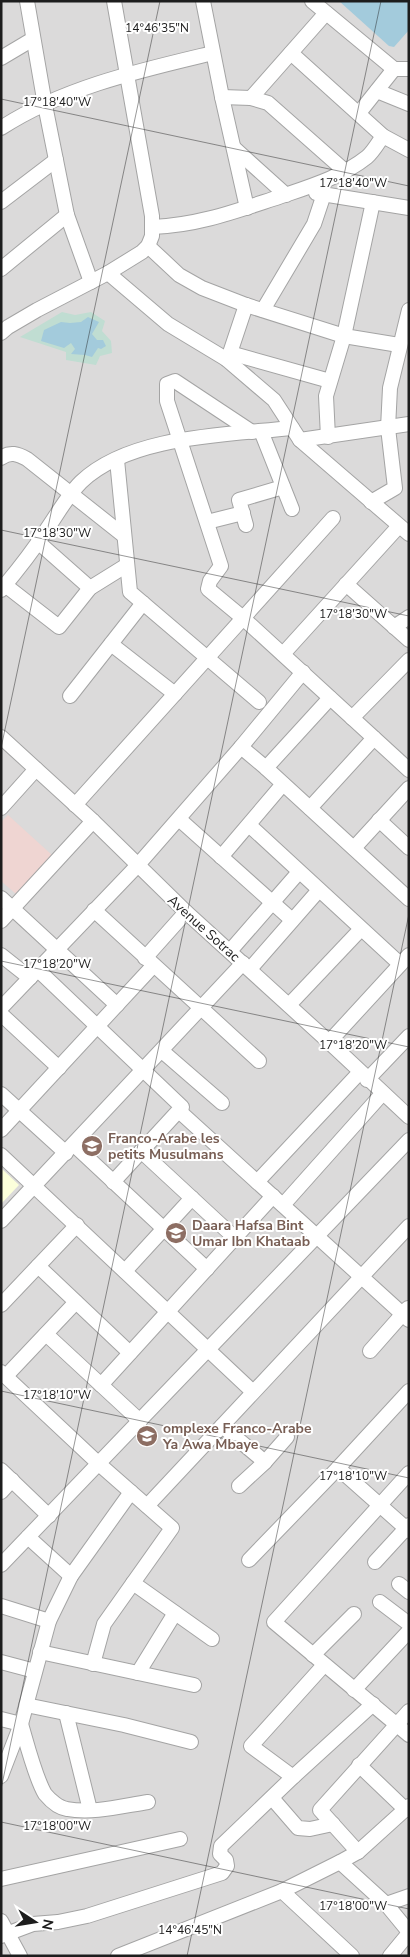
<svg xmlns="http://www.w3.org/2000/svg" width="410" height="1957" font-family="'Nunito Sans',sans-serif">
  <rect width="100%" height="100%" fill="#eeebe3"/>
  <rect fill="#dbdada" x="1" y="1" width="408" height="1955"/>
  <polygon fill="#efd5d2" points="8,815 52,855 16,894 1,881 1,822"/>
  <polygon fill="#fcffdb" points="1,1168 19,1185 1,1204"/>
  <polygon fill="#c0ddd2" points="62,312 75,315 91,312 105,321 102,331 111,341 112,353 100,356 96,365 66,360 66,352 20,337"/>
  <g fill="#a3cbdc">
    <polygon points="339,1 409,1 409,30 394,47 389,46"/>
    <polygon points="88,317 99,322 92,334 97,340 103,340 106,346 101,349 98,348 92,357 85,355 71,354 75,349 71,343 64,348 41,341 44,330 61,322 70,323 81,322"/>
  </g>
  <g fill="none" stroke-linecap="round" stroke-linejoin="round">
    <g stroke="#a4a4a4" stroke-width="16">
      <g id="minor">
        <polyline points="27,1 45,105 67,215 91,282"/>
        <polyline points="203,1 222,97 247,208"/>
        <polyline points="312,1 394,69 409,69"/>
        <polyline points="291,53 383,136 409,150"/>
        <polyline points="1,58 33,39"/>
        <polyline points="377,91 409,104"/>
        <polyline points="222,97 251,98 268,103 345,171"/>
        <polyline points="251,98 326,13"/>
        <polyline points="359,113 394,69"/>
        <path d="M1,128C64,87 142,70 213,53"/>
        <polyline points="234,148 286,195"/>
        <polyline points="316,193 409,208"/>
        <polyline points="1,202 56,160"/>
        <path d="M153,227C199,225 236,211 279,197C308,187 342,177 367,157C373,152 378,143 383,136"/>
        <polyline points="148,246 179,275 202,288 246,305 344,336 399,345"/>
        <polyline points="1,269 67,215"/>
        <polyline points="108,273 168,324 226,359 274,400 300,440 409,534"/>
        <polyline points="263,310 314,224 324,194"/>
        <polyline points="1,333 8,327 37,310 108,273 142,252 148,246 152,236 152,216 114,1"/>
        <polyline points="230,353 330,381"/>
        <polyline points="226,359 230,353 246,305"/>
        <polyline points="261,431 292,509"/>
        <polyline points="252,432 175,381 167,384 167,401 221,566 210,581 208,589 243,618 409,770"/>
        <polyline points="328,437 326,396 344,336 373,202"/>
        <polyline points="300,440 409,424"/>
        <path d="M1,458C10,451 18,454 27,459L123,535"/>
        <polyline points="117,460 130,592 259,702"/>
        <polyline points="371,502 395,488 388,428 390,388 409,310"/>
        <polyline points="207,522 243,513"/>
        <polyline points="246,525 239,500 283,487"/>
        <polyline points="38,542 90,588"/>
        <polyline points="346,584 409,640"/>
        <polyline points="5,585 59,627 90,588 127,565"/>
        <path d="M1,590C17,571 32,552 45,532C57,515 67,496 81,482C130,435 228,435 292,428"/>
        <polyline points="394,627 409,617"/>
        <polyline points="111,644 175,694"/>
        <polyline points="283,654 399,526"/>
        <polyline points="70,696 143,603"/>
        <polyline points="352,718 409,660"/>
        <polyline points="1,737 93,821 186,912 329,1042 409,1117"/>
        <polyline points="241,747 266,768 409,899"/>
        <polyline points="266,768 330,698"/>
        <polyline points="75,805 333,518"/>
        <polyline points="1,808 36,769"/>
        <polyline points="310,808 374,738"/>
        <polyline points="179,819 292,920"/>
        <polyline points="379,820 409,848"/>
        <polyline points="249,825 400,964"/>
        <polyline points="354,848 409,788"/>
        <polyline points="221,857 283,784"/>
        <polyline points="1,898 117,1005"/>
        <polyline points="94,910 259,1061"/>
        <polyline points="1,921 93,821"/>
        <polyline points="230,951 299,872"/>
        <polyline points="1,955 30,978"/>
        <polyline points="145,958 186,912"/>
        <polyline points="250,969 319,890"/>
        <polyline points="38,970 182,1107 113,1182"/>
        <polyline points="289,1005 361,929"/>
        <polyline points="1,1008 137,866 241,747 303,672"/>
        <polyline points="1,1014 59,1068"/>
        <polyline points="329,1042 409,955"/>
        <polyline points="162,1051 222,1103"/>
        <polyline points="367,1080 409,1036"/>
        <polyline points="1,1094 66,1153"/>
        <polyline points="179,1111 409,1320"/>
        <polyline points="1,1130 153,966"/>
        <polyline points="74,1145 207,1269"/>
        <polyline points="141,1151 235,1238"/>
        <polyline points="1,1155 253,1392"/>
        <polyline points="257,1182 360,1072"/>
        <polyline points="283,1205 382,1094"/>
        <polyline points="1,1221 243,963"/>
        <polyline points="38,1266 130,1353"/>
        <polyline points="125,1271 192,1198"/>
        <polyline points="1,1305 77,1225"/>
        <polyline points="46,1334 140,1421"/>
        <polyline points="370,1351 408,1308"/>
        <polyline points="1,1372 99,1464 172,1528 104,1624 93,1664"/>
        <polyline points="6,1376 76,1302"/>
        <polyline points="101,1385 273,1196"/>
        <polyline points="222,1426 265,1462"/>
        <polyline points="338,1468 409,1531"/>
        <polyline points="1,1470 49,1516"/>
        <polyline points="409,1473 274,1622 409,1735"/>
        <polyline points="239,1486 265,1462 287,1437"/>
        <polyline points="1,1492 12,1480"/>
        <polyline points="147,1506 409,1226"/>
        <polyline points="28,1537 71,1576"/>
        <polyline points="249,1560 338,1468 409,1391"/>
        <polyline points="375,1562 409,1525"/>
        <polyline points="1,1565 409,1140"/>
        <polyline points="133,1583 212,1639"/>
        <polyline points="399,1584 409,1592"/>
        <polyline points="380,1602 409,1624"/>
        <polyline points="1,1606 49,1621"/>
        <polyline points="40,1652 194,1685"/>
        <polyline points="313,1655 354,1614"/>
        <polyline points="1,1662 35,1671"/>
        <polyline points="138,1673 175,1613"/>
        <polyline points="354,1690 409,1631"/>
        <polyline points="26,1705 124,1725 191,1742"/>
        <polyline points="66,1713 90,1810"/>
        <polyline points="1,1719 21,1724"/>
        <path d="M21,1724C27,1744 35,1777 45,1794C50,1800 59,1808 67,1809C92,1814 122,1806 148,1802"/>
        <polyline points="359,1765 406,1810"/>
        <polyline points="1,1776 21,1724 49,1621 71,1576 131,1492"/>
        <polyline points="293,1777 251,1746 324,1665"/>
        <polyline points="272,1798 298,1828 310,1829 333,1824"/>
        <polyline points="358,1852 320,1810 409,1711"/>
        <polyline points="340,1862 386,1904 409,1932"/>
        <polyline points="1,1879 180,1839"/>
        <polyline points="282,1891 352,1956"/>
        <polyline points="386,1904 409,1896"/>
        <polyline points="1,1921 20,1956"/>
        <polyline points="1,1936 33,1924 58,1922 87,1916 222,1873 227,1866 226,1860 220,1854 221,1846 293,1777 373,1704"/>
        <polyline points="118,1956 282,1891 340,1862 358,1852 409,1806"/>
        <polyline points="390,1956 409,1933"/>
      </g>
    </g>
    <use href="#minor" stroke="#fff" stroke-width="14"/>
  </g>
  <path fill="none" stroke="#1d1d1d" stroke-width="1" stroke-opacity="0.45" d="M1,99L409,186M1,530L409,616M1,748L160,1M1,961L409,1047M1,1391L409,1478M1,1789L381,1M1,1822L409,1909M187,1956L409,914M409,1956V1955"/>
  <defs>
    <g id="school-disc" transform="scale(1.125)"><circle r="9.5" fill="#8d6e63" stroke="#fff"/><path d="M0-5L7-2L0 1L-7-2ZM-4 1L0 2.5L4 1V4Q0 6-4 4Z" fill="#fff"/></g>
  </defs>
  <g fill-rule="evenodd">
    <use href="#school-disc" x="92" y="1146"/>
    <use href="#school-disc" x="176" y="1233"/>
    <use href="#school-disc" x="147" y="1436"/>
  </g>
  <g text-anchor="middle" stroke-width="4" stroke-linejoin="round" paint-order="stroke">
    <g font-size="14" fill="#1d1d1d" stroke="#fff">
      <text transform="translate(204 928) rotate(42)" y="5">Avenue Sotrac</text>
    </g>
    <g font-size="14" font-weight="bold" fill="#785e54" stroke="#fff" text-anchor="start">
      <text x="108" y="1143">Franco-Arabe les<tspan x="108" dy="16">petits Musulmans</tspan></text>
      <text x="192" y="1230">Daara Hafsa Bint<tspan x="192" dy="16">Umar Ibn Khataab</tspan></text>
      <text x="163" y="1433">omplexe Franco-Arabe<tspan x="163" dy="16">Ya Awa Mbaye</tspan></text>
    </g>
  </g>
  <g font-size="12" text-anchor="middle" fill="#1d1d1d" stroke="#fff" stroke-width="4" stroke-linejoin="round" paint-order="stroke">
    <text x="157" y="32">14°46'35"N</text>
    <text x="57" y="106">17°18'40"W</text>
    <text x="353" y="187">17°18'40"W</text>
    <text x="57" y="537">17°18'30"W</text>
    <text x="353" y="618">17°18'30"W</text>
    <text x="57" y="968">17°18'20"W</text>
    <text x="353" y="1049">17°18'20"W</text>
    <text x="57" y="1399">17°18'10"W</text>
    <text x="353" y="1480">17°18'10"W</text>
    <text x="57" y="1830">17°18'00"W</text>
    <text x="353" y="1910">17°18'00"W</text>
    <text x="190" y="1934">14°46'45"N</text>
  </g>
  <rect width="410" height="1957" fill="none" stroke="#1d1d1d" stroke-width="5"/>
  <g transform="translate(35 1922) rotate(102)" stroke="#ffffff" stroke-width="4" paint-order="stroke">
  <path d="M0-4L9 19L0 12L-9 19Z" fill="#1d1d1d"/>
  <text y="-8" font-size="14" font-weight="bold" text-anchor="middle" fill="#1d1d1d">N</text>
  </g>
</svg>
